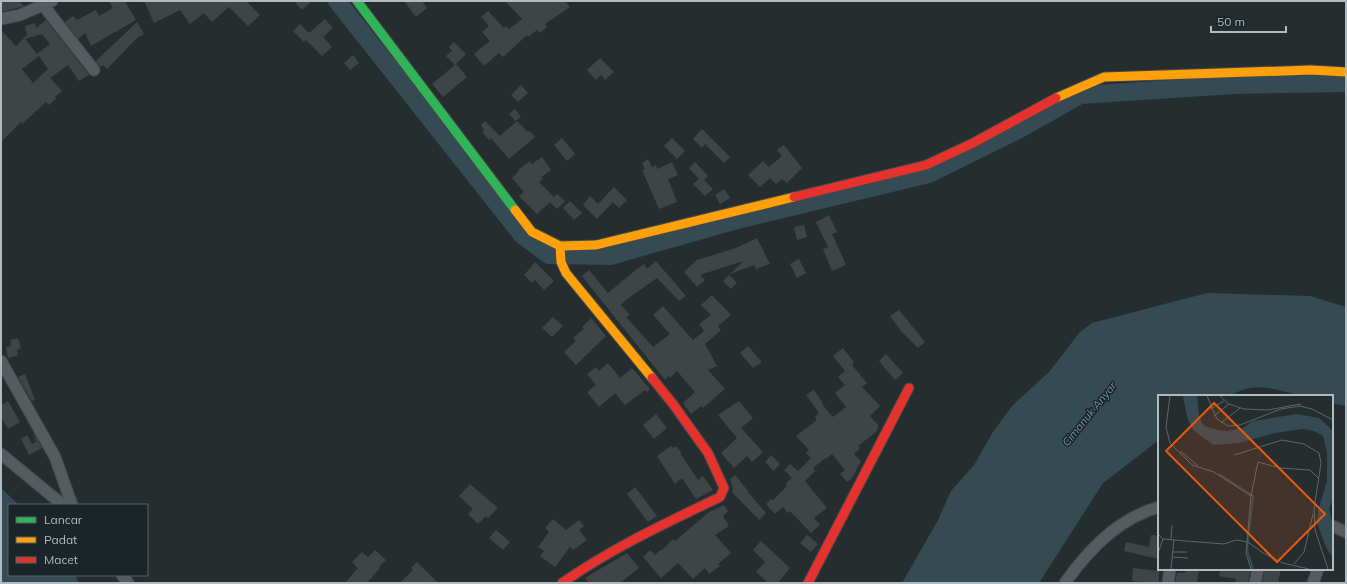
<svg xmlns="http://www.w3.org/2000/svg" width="1347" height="584" font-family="Mulish,sans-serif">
  <rect width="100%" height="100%" fill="#262d2f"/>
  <g fill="#354b54">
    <path d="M1207,293L1310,296L1346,307V406L1332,403V396C1323,396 1313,397 1304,396C1276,391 1257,379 1230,396H1159V440L1103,483L1039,583H902L937,522L951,491L974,465L993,432L1012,406L1049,372L1080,332L1092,323Z"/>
    <polygon points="1,488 19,505 9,505 9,575 75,575 79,583 1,583"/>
  </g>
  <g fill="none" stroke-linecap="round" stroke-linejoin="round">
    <polyline stroke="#354b54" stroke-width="18" points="337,1 522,235 549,255 610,256 737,220 929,174 1020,129 1080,95 1234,85 1346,83"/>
  </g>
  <g fill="#3f4547" fill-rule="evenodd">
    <polygon points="1,1 19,1 24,6 2,12"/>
    <polygon points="109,1 125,1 136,20 91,46 85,33 78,39 65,22 73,16 77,20 96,10 99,16 113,8"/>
    <polygon points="144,1 246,1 260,15 248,26 229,7 212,22 204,13 190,24 180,10 154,23"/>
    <polygon points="294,1 312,1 302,10"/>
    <polygon points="404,1 422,1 427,8 416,17"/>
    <polygon points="505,1 565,1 570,7 545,24 547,27 540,33 537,30 528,37 527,35 503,57 499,53 484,66 474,54 490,41 482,32 489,26 481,17 488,11 504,28 506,26 509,29 522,19"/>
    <polygon points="325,19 333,28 323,37 332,47 322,56 306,40 304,42 293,31 300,24 309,33"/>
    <path d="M46,20L89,75L79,81L68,65L50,78L62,91L55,97L56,99L49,105L46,102L22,124L21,122L1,142V30L16,46L27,35L25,26L35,23L36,28ZM42,34L50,44L37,54L25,39ZM39,56L48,69L33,83L22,69Z"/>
    <polygon points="137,22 144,34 137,38 107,69 103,65 100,67 96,61"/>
    <polygon points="454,42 466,54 455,65 446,56 452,51 449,47"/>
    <polygon points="353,55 359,63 350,70 344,63"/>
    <polygon points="600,58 614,72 605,80 601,75 596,80 587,70"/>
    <polygon points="456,64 467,77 443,97 432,84"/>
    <polygon points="521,85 528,93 518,102 511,95"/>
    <polygon points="515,109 521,117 515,121 509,114"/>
    <polygon points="485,121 500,136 517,121 528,132 530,131 535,137 509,159 491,138 489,140 482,132 484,130 481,125"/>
    <polygon points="702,129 730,157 724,163 705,144 702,148 693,139"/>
    <polygon points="562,138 575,154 567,161 554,145"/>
    <polygon points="672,138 685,151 677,159 664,146"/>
    <polygon points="784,145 802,168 787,183 782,179 776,184 770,178 760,187 748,175 763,161 769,167 782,156 777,150"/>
    <polygon points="542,157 551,170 541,177 543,179 539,182 554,197 557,194 565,201 557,209 550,202 537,214 519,196 524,192 512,178 519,171 518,170 530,161 532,164"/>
    <polygon points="648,159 652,167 656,165 657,169 672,162 678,175 668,179 677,202 659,209 642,170 645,169 642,163"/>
    <polygon points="695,162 708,176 704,180 713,189 705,196 693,184 699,179 689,168"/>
    <polygon points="614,187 627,200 619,208 613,202 597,219 583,205 590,196 598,204"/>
    <polygon points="724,189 730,198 720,204 715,195"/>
    <polygon points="570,201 582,213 574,220 563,208"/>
    <polygon points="829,215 837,232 832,234 846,265 832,271 823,249 828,247 816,222"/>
    <polygon points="804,225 807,237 797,240 794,227"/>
    <polygon points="757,238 770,264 756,269 754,265 730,274 743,261 700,275 705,280 697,287 684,272 697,260 736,248"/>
    <polygon points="799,259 806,273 797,278 790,264"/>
    <polygon points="656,261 686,296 679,301 657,278 627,299 621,305 630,315 626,317 653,347 670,334 653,315 663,306 693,340 704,331 699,324 711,315 701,305 712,295 731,315 718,326 721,330 705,344 717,366 708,370 725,389 703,408 701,406 691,414 683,403 695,392 677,371 670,378 668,376 665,380 582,276 589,270 608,293 637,269 644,264 647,269"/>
    <polygon points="535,262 554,281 544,290 535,280 532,283 524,275"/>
    <polygon points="729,275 737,283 731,289 723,281"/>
    <polygon points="899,310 925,342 918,348 901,331 890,316"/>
    <polygon points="553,317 563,326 552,337 542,328"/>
    <polygon points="591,318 606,336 576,365 564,352 576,341 573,338 584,329 582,327"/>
    <polygon points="18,338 21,348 17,350 18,355 8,358 6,347 11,346 10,340"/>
    <polygon points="748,346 762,362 753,368 740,353"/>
    <polygon points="843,348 854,362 852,365 867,383 862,387 880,406 870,416 879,426 876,432 858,446 860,448 854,454 861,461 852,478 847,482 840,474 845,470 832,454 826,459 825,458 813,468 815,471 805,481 827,508 814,518 820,525 811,533 790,511 788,513 783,507 775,514 766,504 771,499 773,500 787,486 785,484 792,478 784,470 790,464 798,471 811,458 806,453 809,450 796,436 817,420 815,417 819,413 806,395 814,390 823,403 822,404 833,417 846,407 835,393 845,385 838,377 845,371 833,356"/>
    <polygon points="886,354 903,373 895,380 879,361"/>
    <polygon points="608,363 620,378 632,368 650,389 647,392 645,390 625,405 615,393 599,407 587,392 596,385 587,374 596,367 599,371"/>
    <polygon points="25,374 35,400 32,401 18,377"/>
    <polygon points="8,401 20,422 8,429 1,417 1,405"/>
    <polygon points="739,401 753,418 741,428 763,452 752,462 747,456 734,468 721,453 737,438 718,415"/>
    <polygon points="656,414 667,428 654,439 643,425"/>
    <polygon points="33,432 42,448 29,455 21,439 27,435 32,444 36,442"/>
    <polygon points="671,446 673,448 676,446 681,452 680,453 698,480 703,476 713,490 696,499 682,478 675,484 657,456"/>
    <polygon points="771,455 780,464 774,471 765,462"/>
    <polygon points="735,475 748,491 747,491 766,513 759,520 732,492 733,488 730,479"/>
    <polygon points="470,484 498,508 488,518 486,516 478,524 468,514 473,509 459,496"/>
    <polygon points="635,487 657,516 648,522 627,494"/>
    <polygon points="724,505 728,511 723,516 729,526 715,535 731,553 718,564 720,566 709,574 705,568 693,579 678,563 661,578 643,557 650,550 655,555 660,550 661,551 673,539 675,541 709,512"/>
    <polygon points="553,519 566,530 579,520 584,526 579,530 587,540 573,550 570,547 555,567 540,556 544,551 538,547 549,532 545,528"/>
    <polygon points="496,530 510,542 503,550 489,538"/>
    <polygon points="807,535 818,544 811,552 800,543"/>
    <polygon points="1151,535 1159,536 1159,559 1124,551 1126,542 1149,547"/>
    <polygon points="761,541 790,568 778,583 768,583 756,572 765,562 753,550"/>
    <polygon points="375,550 386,560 379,567 380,568 367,583 345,583 358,568 352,562 362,552 368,557"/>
    <polygon points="627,553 639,568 620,583 589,583 585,578"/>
    <polygon points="417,562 438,583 400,583 413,570 411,568"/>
    <polygon points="1133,568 1159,571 1159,583 1132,581"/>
    <polygon points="1189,569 1199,569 1197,583 1175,583 1177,573 1185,573 1186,570"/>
    <polygon points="1221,569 1251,569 1248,583 1235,583 1236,579 1219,576"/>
    <polygon points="1265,569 1281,569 1278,583 1262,583"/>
  </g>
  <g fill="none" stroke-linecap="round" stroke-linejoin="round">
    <g stroke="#43484a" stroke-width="13">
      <g id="street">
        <polyline points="43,5 94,70"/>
        <polyline points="1,19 20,15 52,1"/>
        <polyline points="1,361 55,457 72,505"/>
        <polyline points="1,454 63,505"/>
        <polyline points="1332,526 1346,532"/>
        <polyline points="122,575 128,583"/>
        <path d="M1065,583C1088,550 1119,518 1159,507"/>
        <polyline points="1168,583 1170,569"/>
        <polyline points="1255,583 1258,569"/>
        <polyline points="1313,583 1318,569"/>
      </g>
    </g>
    <g stroke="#43484a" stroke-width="11">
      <polyline id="fast" points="357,1 515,210"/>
    </g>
    <g stroke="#43484a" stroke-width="11">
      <g id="slow">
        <polyline points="1056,98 1104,77 1311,70 1346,72"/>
        <polyline points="515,210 532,232 560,246 596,245 794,197"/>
        <polyline points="560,246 561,262 566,273 652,378"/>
      </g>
    </g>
    <g stroke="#43484a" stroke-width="11">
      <g id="jam">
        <polyline points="794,197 926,165 971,144 1056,98"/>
        <path d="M562,583C612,548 666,523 720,497L724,488L708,453L673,404L652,378"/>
        <polyline points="808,583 909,388"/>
      </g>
    </g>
    <use href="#street" stroke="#555b5e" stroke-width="11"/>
    <use href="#fast" stroke="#30b455" stroke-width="9"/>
    <use href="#slow" stroke="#ff9f0a" stroke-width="9"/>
    <use href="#jam" stroke="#e5322d" stroke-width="9"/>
  </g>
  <g text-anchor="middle" stroke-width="3" stroke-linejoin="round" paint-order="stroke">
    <g font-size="11" font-style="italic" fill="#7393a1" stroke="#1a2429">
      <text transform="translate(1089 414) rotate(-51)" y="4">Cimanuk Anyar</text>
    </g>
  </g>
  <g transform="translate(1158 395)">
    <rect width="175" height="175" fill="#262d2f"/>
    <path d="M25,1H39L41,22L46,31L60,35L68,36L85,33L95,26L139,19L161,23L174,35L175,102L171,114L175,131V163L168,152L159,128L160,116L169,86V57L165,41L156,36L144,34L117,38L81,48L55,50L35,35L30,25Z" fill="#354b54"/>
    <path fill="none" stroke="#354b54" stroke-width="2" d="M22,56L40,71M61,79L95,101L89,155L95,174"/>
    <path fill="none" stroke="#5d6669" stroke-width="1" d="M12,1L8,32L12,48L34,70L56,77L93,101L88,158L93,174M49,1L59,24L70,31L82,30L123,14L142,11M62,1L71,9L86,14L110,15L142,9V11L154,14L175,25M52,14L66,6M56,21L71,9M63,28L82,13M76,60L124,45L146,49L161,58L163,68L156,114L157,135L170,174M93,101L100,67L122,73L152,75L160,83M0,139L5,144L28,146L66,149L78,145L90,147L105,158L125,168L151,174M13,144L14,130M15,157H29M0,158L5,144M14,162L30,163M136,169L146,157L155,119M13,174L16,144"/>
    <path fill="#e8590c" fill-opacity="0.15" stroke="#e8590c" stroke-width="2" d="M56,8L167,119L119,167L8,56Z"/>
    <rect width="175" height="175" fill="none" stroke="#afbbc1" stroke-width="2"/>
  </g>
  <rect width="1347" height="584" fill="none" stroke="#afbbc1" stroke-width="4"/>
  <rect x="8" y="504" width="140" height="72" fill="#1a2429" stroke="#566066"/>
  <rect x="16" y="517" width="20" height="6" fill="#30b455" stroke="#566066"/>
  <text x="44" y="524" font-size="12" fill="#afbbc1">Lancar</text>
  <rect x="16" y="537" width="20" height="6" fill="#ff9f0a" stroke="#566066"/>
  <text x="44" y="544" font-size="12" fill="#afbbc1">Padat</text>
  <rect x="16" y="557" width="20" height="6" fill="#e5322d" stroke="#566066"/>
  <text x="44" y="564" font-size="12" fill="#afbbc1">Macet</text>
  <path d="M1211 26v6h75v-6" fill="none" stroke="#afbbc1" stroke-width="2"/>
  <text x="1217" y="26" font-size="12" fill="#afbbc1" stroke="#1a2429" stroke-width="3" paint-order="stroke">50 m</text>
</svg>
